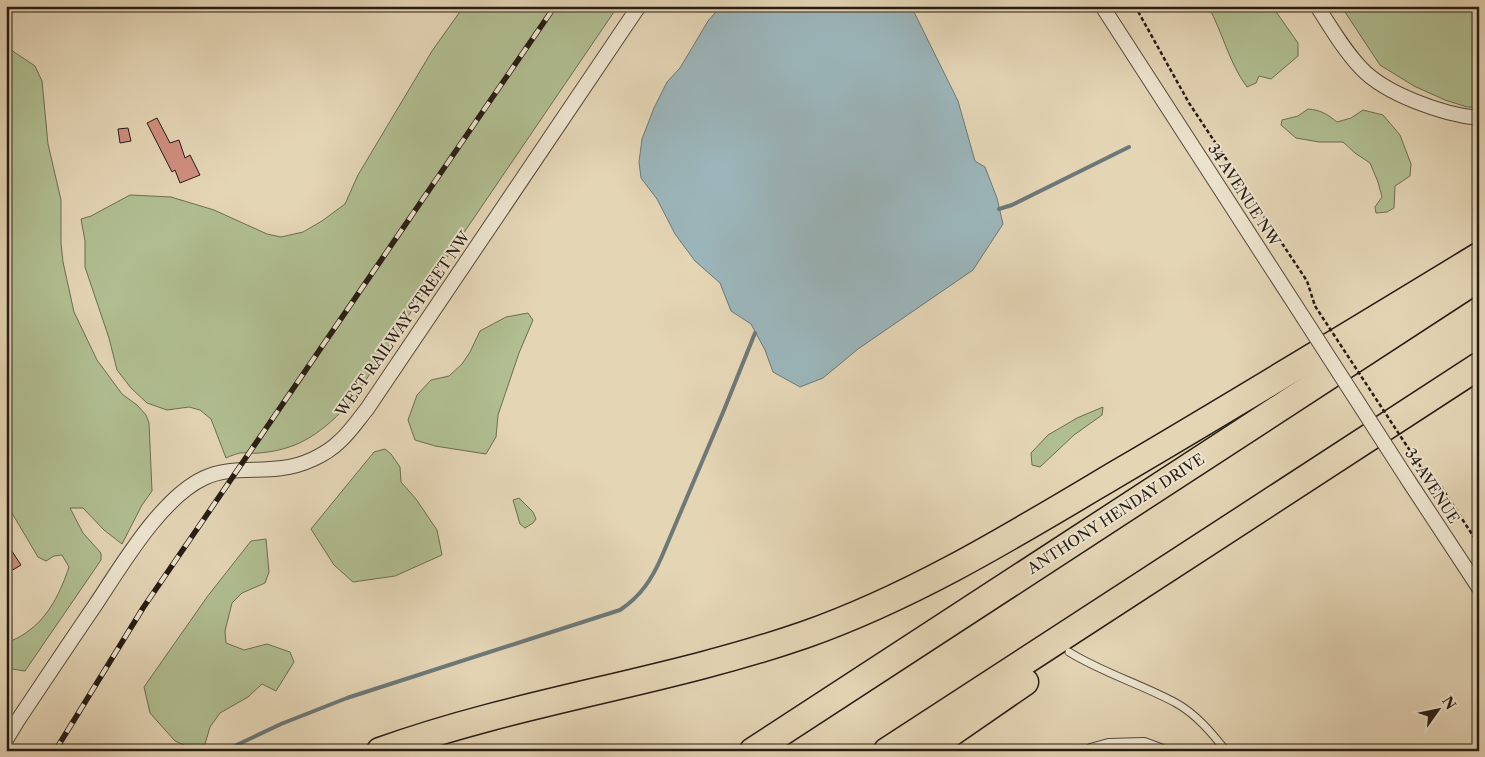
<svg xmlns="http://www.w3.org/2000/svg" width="1485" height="757" font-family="'Libre Caslon Text',serif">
  <rect width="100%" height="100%" fill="#e4d5b5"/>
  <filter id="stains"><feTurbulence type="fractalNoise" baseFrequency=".004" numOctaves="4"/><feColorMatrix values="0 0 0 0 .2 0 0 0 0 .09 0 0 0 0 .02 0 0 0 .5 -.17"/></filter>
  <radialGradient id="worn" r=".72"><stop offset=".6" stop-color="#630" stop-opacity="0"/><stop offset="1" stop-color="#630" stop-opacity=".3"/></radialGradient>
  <g fill="#b0be91" stroke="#6c6d52">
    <path d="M464,6H618L448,256L352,401C323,431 302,449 260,453C253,454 247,452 240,453C236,454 230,456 226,458L211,419L200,410L189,407L167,410L147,403L131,388L117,370L109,338L85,267V241L81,219L91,216L130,195L171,197L214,210L267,234L281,237L303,232L322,221L345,204L358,175L432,51Z"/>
    <path d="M1208,6H1272L1298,43V56L1271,79L1259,76L1256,83L1247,87C1229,63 1223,33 1208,6Z"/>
    <polygon points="1341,6 1479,6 1479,107 1467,107 1445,100 1414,86 1380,65"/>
    <path d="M6,44L14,52L35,66L42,81L48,144L61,200V243L63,262L74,312L97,360L122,394L137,405L146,415L149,423L152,491L142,505L122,544L104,530L83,508H70L83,533L101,553V560L25,671L6,668V643C13,640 21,637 27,632C49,617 61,591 69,567L62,555L54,556L46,561L38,557L6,503Z"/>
    <path d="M1308,109C1321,110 1327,114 1337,122L1351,118L1363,110L1383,115L1400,135L1411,164L1410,176L1395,186L1394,208L1387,212L1376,213L1375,207L1382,197L1378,182L1370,163L1355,153L1343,142H1319L1296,138L1281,125L1282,120L1298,116Z"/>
    <polygon points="528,313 533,320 519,353 498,415 496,437 486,454 435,446 415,440 408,420 417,395 431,380 449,376 462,364 470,352 480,331 506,317"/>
    <polygon points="1103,407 1102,415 1074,435 1040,467 1032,465 1031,453 1048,435 1077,418"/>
    <polygon points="385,449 391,454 400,467 401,482 416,499 437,530 442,555 395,576 353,582 334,565 311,529 374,452"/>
    <polygon points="519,498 533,512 536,519 533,523 525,528 520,524 513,500"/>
    <polygon points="266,539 269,572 265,583 242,593 232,603 225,631 226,643 244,650 267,644 290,652 294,662 276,691 262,684 248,697 220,713 210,727 205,744 193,749 175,741 150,713 144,687 207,597 251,541"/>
  </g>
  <polygon fill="#9bb5ba" stroke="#6d7878" points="721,6 911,6 958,101 975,161 985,167 997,198 1003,224 973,270 858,349 823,378 800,387 773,372 765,350 751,324 731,311 720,283 695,261 675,234 657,199 641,178 639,162 642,139 654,108 667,82 680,68 708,21"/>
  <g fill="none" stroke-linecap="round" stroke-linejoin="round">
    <g stroke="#6d7878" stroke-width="4">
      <polyline points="999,209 1012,205 1129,147"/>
      <path d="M224,751L281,724L347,698L620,610C641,596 652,579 662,556L724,410L755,333"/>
    </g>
  </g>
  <g fill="#cf8e7f" stroke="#271c14">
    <polygon points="157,118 170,143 179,140 185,158 190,155 200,175 180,183 175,170 172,172 147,123"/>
    <polygon points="128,128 131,141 120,143 118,129"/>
    <polygon points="6,542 21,565 6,574"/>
  </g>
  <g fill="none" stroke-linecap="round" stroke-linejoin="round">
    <g stroke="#564a3c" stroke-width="9">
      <path id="service" d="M1069,652C1103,673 1141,684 1176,703C1196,714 1212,733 1226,751"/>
    </g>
    <g stroke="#564a3c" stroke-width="16">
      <g id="minor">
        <polyline points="1102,6 1303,317"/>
        <path d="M1317,6C1331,28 1344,50 1361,68C1385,94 1444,115 1479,118"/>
        <polyline points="1408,480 1479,588"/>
        <path d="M6,740L18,720C44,681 70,642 96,604C122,565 161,498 204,478C229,466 256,472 282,468C302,466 326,455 340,441C350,432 358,420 367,409L639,6"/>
        <polyline points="1091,751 1109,746 1144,745 1160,751"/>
      </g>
    </g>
    <g stroke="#271c14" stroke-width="29">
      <g id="motorway">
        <path d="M380,751C519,701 665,683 804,635C915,596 1017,533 1118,473C1239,402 1359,329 1479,256"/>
        <polyline points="753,751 1479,278"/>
        <polyline points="887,751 1479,366"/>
        <polyline points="925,751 1025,682"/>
      </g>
    </g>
    <g stroke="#271c14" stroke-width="2.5" stroke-dasharray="4 2.5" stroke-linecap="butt">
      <polyline points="1135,6 1189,103 1307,281 1315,306"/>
      <polyline points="1422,469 1427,474 1440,485 1479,545"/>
    </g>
    <use href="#service" stroke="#ede4cf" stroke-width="7"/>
    <use href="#minor" stroke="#ede4cf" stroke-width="14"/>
    <use href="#motorway" stroke="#e4d5b5" stroke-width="26"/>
    <g stroke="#271c14" stroke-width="5.5">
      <polyline id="rail" points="55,751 143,608 555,6"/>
    </g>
    <use href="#rail" stroke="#ede4cf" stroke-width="4" stroke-dasharray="11" stroke-linecap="butt"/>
    <g stroke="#564a3c" stroke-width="16" stroke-linecap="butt">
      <polyline id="minor-bridge" points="1303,317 1408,480"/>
    </g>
    <polyline stroke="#271c14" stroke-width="2.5" stroke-dasharray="4 2.5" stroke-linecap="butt" points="1315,306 1422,469"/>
    <use href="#minor-bridge" stroke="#ede4cf" stroke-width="14"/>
  </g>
  <g text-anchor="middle" stroke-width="4" stroke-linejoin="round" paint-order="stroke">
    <g font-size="15" fill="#271c14" stroke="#ede4cf">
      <text transform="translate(1244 195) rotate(57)" y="5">34 AVENUE NW</text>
      <text transform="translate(403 324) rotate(-55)" y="5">WEST RAILWAY STREET NW</text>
      <text transform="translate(1432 486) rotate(57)" y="5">34 AVENUE</text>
      <text transform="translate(1116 514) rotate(-33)" y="5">ANTHONY HENDAY DRIVE</text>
    </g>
  </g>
  <rect width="1485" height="757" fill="none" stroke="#e4d5b5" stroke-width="25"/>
  <rect x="8" y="8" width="1470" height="742" fill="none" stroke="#271c14" stroke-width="2.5"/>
  <rect x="12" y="12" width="1460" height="732" fill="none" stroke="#271c14"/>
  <g transform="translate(1438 710) rotate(57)" stroke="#ede4cf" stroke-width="4" paint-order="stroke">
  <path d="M0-4L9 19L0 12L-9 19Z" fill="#271c14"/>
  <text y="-8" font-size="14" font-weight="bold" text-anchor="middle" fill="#271c14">N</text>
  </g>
  <rect width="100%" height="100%" filter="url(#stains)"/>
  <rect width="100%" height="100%" fill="url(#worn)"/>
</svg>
